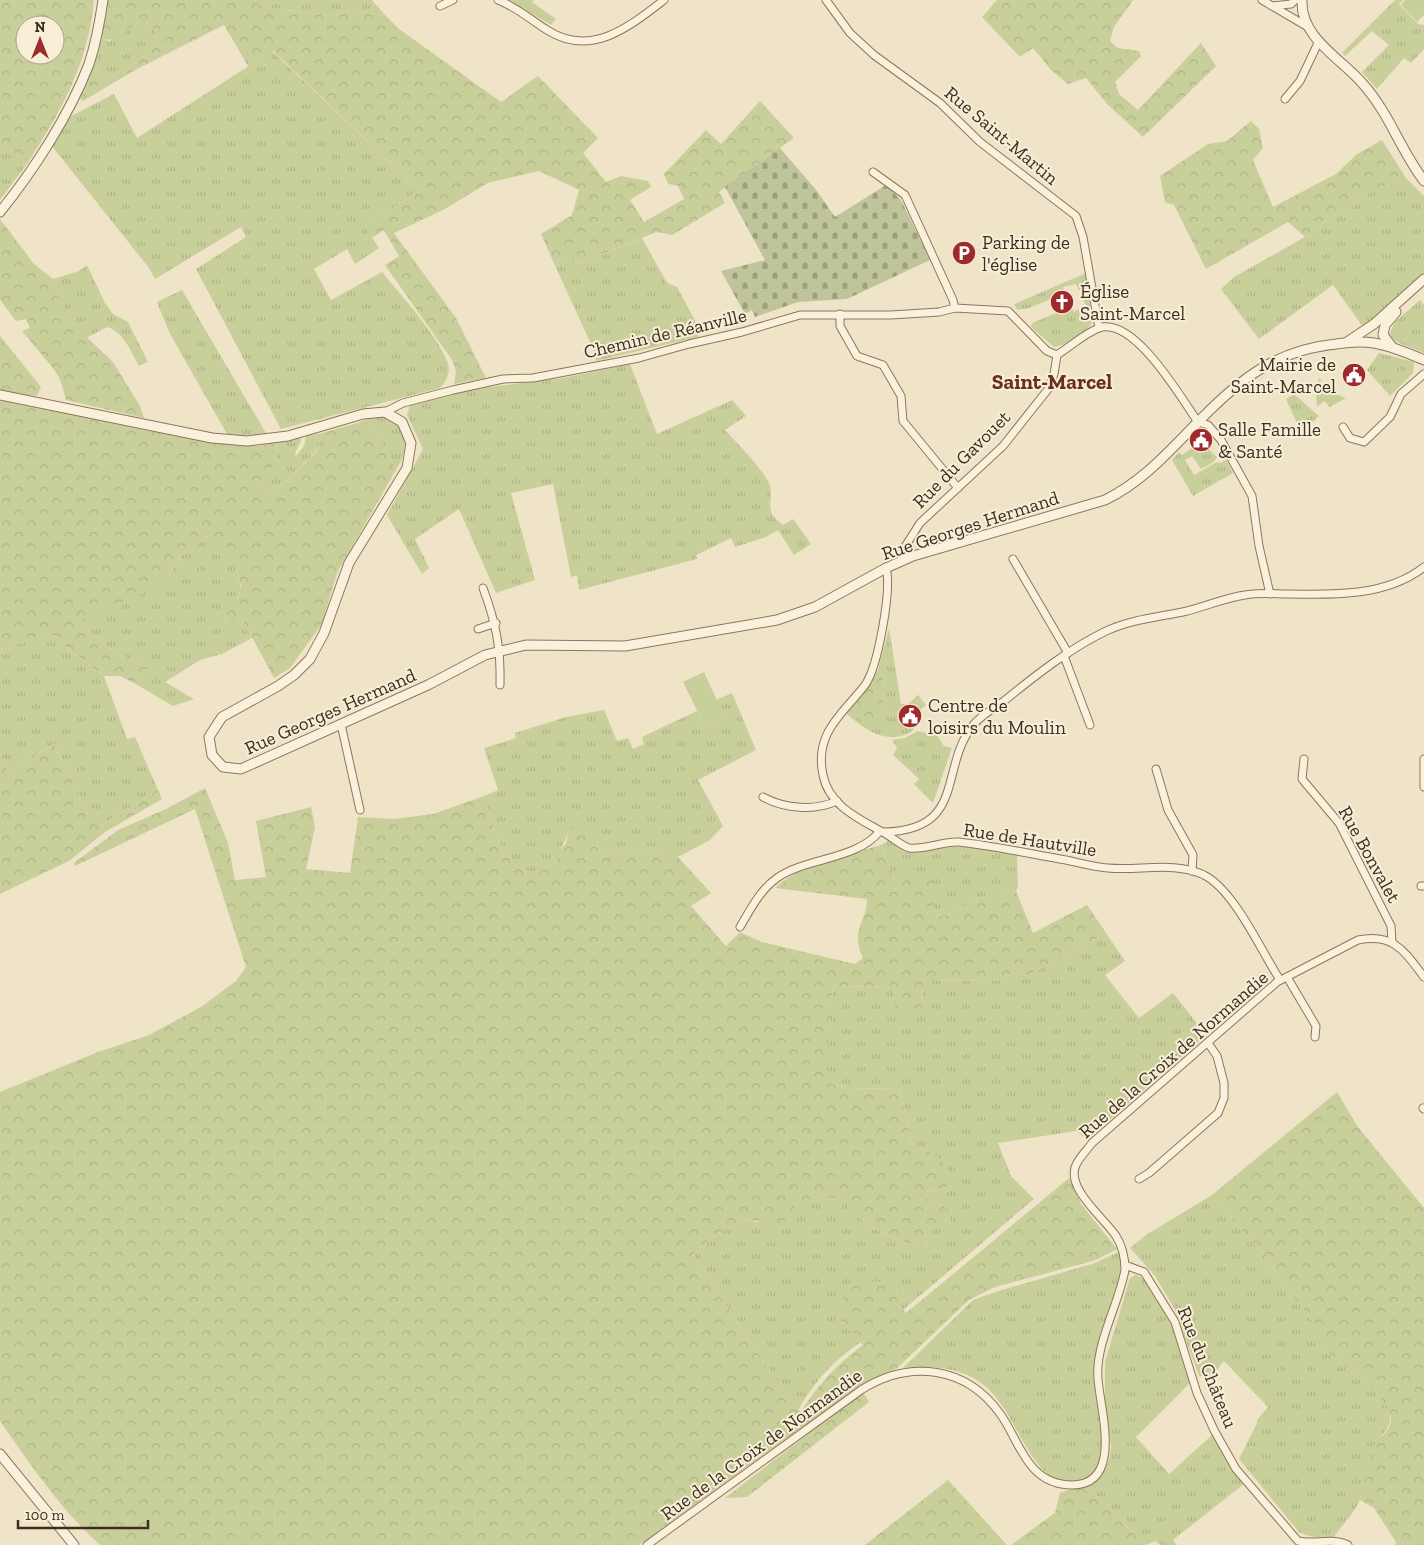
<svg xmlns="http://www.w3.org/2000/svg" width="1424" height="1545" font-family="'Zilla Slab',serif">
  <defs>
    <pattern id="grass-tufts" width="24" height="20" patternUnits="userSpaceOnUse" patternTransform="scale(1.25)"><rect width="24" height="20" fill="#c9cf9b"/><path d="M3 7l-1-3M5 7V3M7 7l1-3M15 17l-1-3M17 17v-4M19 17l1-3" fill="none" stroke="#aeb285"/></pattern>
    <pattern id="forest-crowns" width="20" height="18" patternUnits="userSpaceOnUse" patternTransform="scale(1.25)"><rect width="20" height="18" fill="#c9cf9b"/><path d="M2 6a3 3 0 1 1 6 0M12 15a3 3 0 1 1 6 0" fill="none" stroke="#aeb285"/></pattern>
    <pattern id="cemetery-stones" width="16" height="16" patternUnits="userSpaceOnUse" patternTransform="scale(1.25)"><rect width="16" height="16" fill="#bfc49a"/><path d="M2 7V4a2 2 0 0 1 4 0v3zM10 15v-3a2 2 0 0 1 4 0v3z" fill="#9ca07d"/></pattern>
  </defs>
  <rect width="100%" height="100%" fill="#f0e4c8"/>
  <g fill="url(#grass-tufts)">
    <polygon points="255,0 372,0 385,15 349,11 330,15 277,9 256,3"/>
    <polygon points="509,0 533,0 532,2 556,19 551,25"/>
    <polygon points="1395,0 1403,0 1399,4 1418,24 1424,25 1424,49 1411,63 1404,58 1377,89 1362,72 1389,45 1372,31 1345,56 1342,53"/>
    <path d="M144,19L153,28L159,44C145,56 117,78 98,79L97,63L94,60L100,38L109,41C122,35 131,26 144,19Z"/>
    <path d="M272,51L419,190L365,227L379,248L355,264L347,249L314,269L331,300L382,272C401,295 438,336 448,363C451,372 446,382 440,388L281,429L196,269L246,237L241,227L155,279L149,268L51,145L71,116L114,94L137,138Z"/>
    <polygon points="6,145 27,164 0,200 0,146"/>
    <polygon points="1406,178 1424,196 1424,274 1363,327 1333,285 1259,339 1221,289 1234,277 1305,237 1336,214 1353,209 1360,198 1378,188"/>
    <polygon points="642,238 667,283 677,287 700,330 698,337 596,361 591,344 553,261 573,256 578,264"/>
    <path d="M87,265L105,303L113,314L128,322L148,362L139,366C132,353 123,331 107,327L86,338L73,324L61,303L53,279L79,271Z"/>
    <path d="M1086,273L1092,322C1087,334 1067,345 1054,347L1031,327L1032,323L1071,307L1074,312L1086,305L1083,299L1088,297L1084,288L1079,290L1076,284L1063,287L1065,293L1029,308L1017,310L1014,304Z"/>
    <polygon points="182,290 267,435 232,436 227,434 169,332 157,302"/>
    <polygon points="1420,300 1424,305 1424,353 1392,340 1389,335 1395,322"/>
    <polygon points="1379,353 1414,362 1413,373 1390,396 1367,370"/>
    <path d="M630,364L657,434L732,400L746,416L725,430C737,443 760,466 768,481C777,500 760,509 783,525L793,519L811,544L794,555L778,530L766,537L735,547L731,538L696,555L697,559L579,590L577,575L571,577L553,484L511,493L535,580L496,593L459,509L415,539L429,568L422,574L387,515L423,449L407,415L410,405L473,389L563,378Z"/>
    <polygon points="1319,378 1321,380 1320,389 1324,394 1332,393 1346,398 1330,407 1324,401 1317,407 1316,394"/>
    <polygon points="1294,394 1319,416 1301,432 1286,399"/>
    <path d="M375,416C407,419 412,447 396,470L370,423H357Z"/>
    <polygon points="322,433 317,450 285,482 268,494 259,483 262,476 272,467 278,442 300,437 301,441 295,453 296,456 304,446 306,436"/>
    <polygon points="1201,442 1217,457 1214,462 1201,469 1192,456 1185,460 1194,475 1217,462 1220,463 1226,460 1233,473 1193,496 1172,460 1179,452 1182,455"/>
    <path d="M210,534C223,549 246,575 239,596C234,608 228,604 224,623L241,617L252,638L222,654L200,660L165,682L194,699L173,706L134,683L147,668L109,648L77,622L169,575L180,556L193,549Z"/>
    <path d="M889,628L901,704H908L918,695L926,705L916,713L913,730C890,747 864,730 846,713L854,703L882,721L884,688L883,673L878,670Z"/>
    <polygon points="47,634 61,639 67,648 104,676 127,739 135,737 158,790 101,825 88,814 54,744 9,774 0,754 0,650"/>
    <path d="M732,693L756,750L698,780L723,826L710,840L678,857L645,851L611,856L599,852L596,840L569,830C566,842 558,850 556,862C550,866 539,873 531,872C505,870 489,817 484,796L498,790L484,748L516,738L515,733L566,717L604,710L617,741L628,738L633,749L644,744L642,737L697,711L705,727L725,718L716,700Z"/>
    <polygon points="918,731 937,735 944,746 952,748 933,803 914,784 919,779 893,755 897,748 892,740 905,738"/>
    <path d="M890,840C914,858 928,848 954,847C975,846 997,851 1017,854L1018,886L1016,891L981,898L947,915L937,916L895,880L881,845Z"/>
    <path d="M1106,933L1125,961L1105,975L1139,1018L1173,993L1206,1035L1087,1140L1076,1131L998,1143L1011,1176L1034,1199L903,1310L898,1305L896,1290L840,1320L861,1342C832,1362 816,1380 798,1410L790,1407L781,1382L766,1366L693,1254L715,1235L743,1220L759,1222L790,1210L803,1199L843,1198C862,1230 890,1234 921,1249H927L925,1230L942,1205L928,1201L927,1192L946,1187L936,1155L912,1143L899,1088L846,1089L824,1081L833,987L893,986L922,1007L923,980L993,981L1016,972L1026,976Z"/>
    <path d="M1212,1195L1265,1257L1331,1346L1325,1350C1341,1363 1383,1393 1389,1411C1394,1425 1383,1433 1376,1444C1364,1460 1365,1480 1360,1499C1356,1511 1342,1525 1334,1537C1321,1539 1311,1538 1299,1532L1239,1459L1257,1423V1420L1268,1407L1224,1361L1212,1376H1199L1174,1308L1155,1276L1130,1248L1146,1235Z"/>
    <path d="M1118,1252C1129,1276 1098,1337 1094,1365C1089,1395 1125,1480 1072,1481C1067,1481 1058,1481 1053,1478C1021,1458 1011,1397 973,1378C951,1366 927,1366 903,1368L973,1300L995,1292L1095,1263Z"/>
    <path d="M1135,1275C1163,1282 1181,1356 1191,1382L1136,1437L1169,1474L1212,1435L1235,1472L1245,1483L1173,1540L1177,1545H1160L1156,1541L1145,1545L1086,1484L1103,1472L1109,1460L1111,1446L1105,1405V1362L1130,1278Z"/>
  </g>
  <g fill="url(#forest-crowns)" fill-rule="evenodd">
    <path d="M0,0H94C88,65 61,111 27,164L6,145L0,146ZM25,25H55V55H25Z"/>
    <path d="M103,0H255L256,3L277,9L330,15L349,11L385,15L399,29L501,102L538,76L598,138L583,153L606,182L621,176L648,181L651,187L630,200L644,222L684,199L678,186L668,184L664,174L706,130L721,144L760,101L794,138L719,192L725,203L672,235L656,232L578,264L573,256L553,261L541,234L572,215L579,190L539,171L488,183L443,210L394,233L456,318L486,378L454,384L456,371L452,360L385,265L399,256L384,230L372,238L365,227L419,190L273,51L248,66L224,25L135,70L83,101L79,97L94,60L97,63L98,79C117,78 145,56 159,44L153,28L144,19C128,27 119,45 100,38Z"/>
    <polygon points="997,0 1133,0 1114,27 1110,41 1118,48 1139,51 1141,56 1115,82 1119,94 1138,110 1201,43 1216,66 1143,137 1108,105 1086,78 1068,84 1052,71 1033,48 1020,57 982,17"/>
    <polygon points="1251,121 1259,129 1263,148 1253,160 1273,207 1336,174 1357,154 1382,140 1406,178 1379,188 1360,198 1353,209 1336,214 1305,237 1288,222 1206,269 1174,205 1165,202 1160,176 1208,144 1227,141"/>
    <polygon points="0,219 34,264 53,279 61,303 73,324 113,362 140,406 144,418 66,400 60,379 53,368 22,331 30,328 26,319 16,321 0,300"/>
    <polygon points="0,336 41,387 37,396 0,392"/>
    <polygon points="0,399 221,443 257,446 278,442 276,449 279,459 259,483 268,494 285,482 317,451 322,433 357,423 370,423 396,470 337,573 322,624 290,668 274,678 241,617 224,624 227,609 238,599 241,586 237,572 210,534 193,549 180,556 169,575 153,589 77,622 109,648 147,668 134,683 120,676 104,676 67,648 61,639 48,634 0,650"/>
    <polygon points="878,670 883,673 884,688 882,721 874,727 857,718 854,703"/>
    <polygon points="54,744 88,814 96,812 101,825 158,790 162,799 105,832 69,861 0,894 0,754 9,774"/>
    <path d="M205,788L228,843L235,880L266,877L256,821L311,807L315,827L306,869L350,873L358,817L394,819L433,814L484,796C489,817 505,870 531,872C539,873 550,866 556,862L558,852L566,843L569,830L583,819L596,840L599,852L611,856L645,851L678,857L711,893L691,906L726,946L740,932L762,942L855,964L863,958C850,929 866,925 867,899L775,888C804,862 845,856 881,845L895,880L932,879L937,916L947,915L981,898L1016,891L1033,933L1087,905L1106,933L1026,976L1016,972L993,981L923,980L922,1008L895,1010L893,986L833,987L825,1081L846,1089L899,1088L912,1143L936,1155L952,1174L946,1187L927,1192L928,1201L942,1205L951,1213V1225L925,1230L927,1249H921C890,1234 863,1230 842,1198C814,1200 797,1193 784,1223L743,1220L715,1235L693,1254L766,1366L781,1382L790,1407L801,1411C819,1384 837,1364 863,1345L840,1320L837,1309C849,1280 869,1272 896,1290L898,1305L906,1313L1069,1178L1081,1204L1117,1249L1096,1260L995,1287L969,1300L896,1369L866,1383L784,1440L639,1545H100C61,1510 30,1464 0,1421V1092L98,1052L149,1035L201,1007L236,981L246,967L195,809L75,866L74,863L118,830L166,809Z"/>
    <path d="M1337,1092L1358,1127L1424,1208V1545H1395L1396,1542L1374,1508L1360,1500C1362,1481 1365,1461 1375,1444C1381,1436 1391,1430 1391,1419C1391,1398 1341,1363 1325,1350L1330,1346L1265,1257L1212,1195Z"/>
    <polygon points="863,1392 869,1402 747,1497 725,1498"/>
    <polygon points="948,1480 1007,1545 865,1545"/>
    <polygon points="1086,1484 1145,1545 1011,1545 1055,1513 1060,1493"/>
  </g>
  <polygon fill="url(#cemetery-stones)" points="780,148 817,191 835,217 886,185 901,200 930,260 847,299 798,302 755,317 752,310 745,314 721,271 765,260 725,187"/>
  <g fill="#c9cf9b">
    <polygon points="1405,0 1424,0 1424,15 1417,22 1401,5"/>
    <polygon points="704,672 725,718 705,727 683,682"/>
  </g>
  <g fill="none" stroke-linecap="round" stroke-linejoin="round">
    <g stroke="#8d765c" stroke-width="9">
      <g id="minor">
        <path d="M498,0C516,7 530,19 547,30C591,58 629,27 664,0"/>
        <polyline points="826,0 850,33 874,55 940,103 980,142 1076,216 1083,237 1099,328"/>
        <polyline points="1262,0 1308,27"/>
        <polyline points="440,6 453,0"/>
        <polyline points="1272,6 1291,4 1295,0"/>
        <polyline points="1285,99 1300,81 1319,41"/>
        <polyline points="873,172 905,195 953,300 955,308"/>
        <polyline points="840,314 840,326 857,356 883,365 901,396 903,421 958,488"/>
        <path d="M385,412L403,403L453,390L503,379L533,378L639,358L689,344L742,332L800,315H891L939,312L955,308L1008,311L1047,351L1057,355C1070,347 1085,333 1099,328C1134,316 1181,398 1198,422L1208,425L1221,440L1252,496L1259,546L1270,594"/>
        <polyline points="1343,427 1350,438 1364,442 1390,417 1401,394 1424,374"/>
        <polyline points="1013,559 1068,653"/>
        <polyline points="903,561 901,553 920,523 1003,446 1049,388 1054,374 1057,355"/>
        <path d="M886,568C892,589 878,667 865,685C843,714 814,732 823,775C829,807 862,820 886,834C893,838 902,846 909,848C925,850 943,841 959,842C995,846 1031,854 1066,860C1080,863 1094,867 1108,868C1139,871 1175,861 1204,875C1235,891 1261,951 1280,980"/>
        <path d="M483,588C496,623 501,648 500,685"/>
        <polyline points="478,629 496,623"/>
        <polyline points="1064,656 1090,725"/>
        <polyline points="341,724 360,810"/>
        <polyline points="1304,759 1302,779 1339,823 1391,926 1392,942"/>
        <polyline points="1424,759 1424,787"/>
        <polyline points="1156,769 1168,810 1193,855 1192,871"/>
        <path d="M763,797C785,809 815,811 837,801"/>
        <path d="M884,832C968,830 938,767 974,724C982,715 994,708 1004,701C1036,675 1069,649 1106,631C1132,619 1160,617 1187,611C1206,606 1225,598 1245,595C1259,592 1276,594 1290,594C1335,595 1387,596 1424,567"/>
        <polyline points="1421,886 1424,886"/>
        <path d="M740,927C750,910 760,890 777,878C807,857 857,860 880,831"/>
        <polyline points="1287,977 1316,1026 1315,1037"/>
        <polyline points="1423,1108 1424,1109"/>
        <polyline points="1139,1179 1149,1173 1218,1113 1224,1098 1224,1083 1217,1056 1208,1043"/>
        <path d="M1125,1265L1144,1272L1175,1322L1197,1393L1214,1430L1236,1469L1298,1541C1315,1545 1333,1537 1348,1545"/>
        <path d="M647,1545L861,1390C910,1359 967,1366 1001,1415C1013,1432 1020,1455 1035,1470C1045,1480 1058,1485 1072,1485C1124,1485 1100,1409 1098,1379C1095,1344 1119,1304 1125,1270C1125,1258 1123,1247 1116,1236C1105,1219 1065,1188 1076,1165C1079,1158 1087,1150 1092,1143L1277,982L1358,940C1394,933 1404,951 1424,977"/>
      </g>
    </g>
    <g stroke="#8d765c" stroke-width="11">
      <g id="tertiary">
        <path d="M1302,0C1300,38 1342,59 1363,84C1389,113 1401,151 1424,181"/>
        <path d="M0,212C34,170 70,114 89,64C96,43 100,21 103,0"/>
        <polyline points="1347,342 1374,324 1424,279"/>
        <polyline points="1392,347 1383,335 1385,325 1396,312"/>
        <path d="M0,395L212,438L247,441L288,436L363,414L385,412L402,422L411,443L407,468L349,563L324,633L310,659L294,675L278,686L222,717L209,737L212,755L223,767L241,769L428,685L485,655L526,645L625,646L777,620L815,607L886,568L913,556L1105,500C1144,481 1170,450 1200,420C1241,378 1277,350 1336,344C1348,342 1362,341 1374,343C1391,346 1408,353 1424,360"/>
        <polyline points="0,1454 74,1545"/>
      </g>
    </g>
    <use href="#minor" stroke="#faf1dc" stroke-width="7"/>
    <use href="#tertiary" stroke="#faf1dc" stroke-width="9"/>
  </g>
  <defs>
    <g id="parking-disc" transform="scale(1.25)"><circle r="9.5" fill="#9e2a2b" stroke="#f7eed8"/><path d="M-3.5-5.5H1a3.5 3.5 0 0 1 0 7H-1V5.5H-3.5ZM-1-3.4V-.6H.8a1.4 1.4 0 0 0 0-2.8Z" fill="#fff"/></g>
    <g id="church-disc" transform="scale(1.25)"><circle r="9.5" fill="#9e2a2b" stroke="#f7eed8"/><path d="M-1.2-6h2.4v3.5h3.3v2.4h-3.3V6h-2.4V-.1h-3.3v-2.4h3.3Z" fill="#fff"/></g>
    <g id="civic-disc" transform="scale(1.25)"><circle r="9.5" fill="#9e2a2b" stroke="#f7eed8"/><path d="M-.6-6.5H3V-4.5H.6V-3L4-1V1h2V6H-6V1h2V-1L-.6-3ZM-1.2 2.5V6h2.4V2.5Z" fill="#fff"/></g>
  </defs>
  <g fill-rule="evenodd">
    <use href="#parking-disc" x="964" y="253"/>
    <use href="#church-disc" x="1062" y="302"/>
    <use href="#civic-disc" x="1354" y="375"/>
    <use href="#civic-disc" x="1201" y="440"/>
    <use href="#civic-disc" x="910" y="716"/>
  </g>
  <g text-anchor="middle" stroke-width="4" stroke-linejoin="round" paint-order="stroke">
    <g font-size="19" fill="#3d2e20" stroke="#f7eed8">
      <text transform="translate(1002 135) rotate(40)" y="7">Rue Saint-Martin</text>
      <text transform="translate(665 333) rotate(-13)" y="7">Chemin de Réanville</text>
      <text transform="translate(961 459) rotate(-45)" y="7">Rue du Gavouet</text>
      <text transform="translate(970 525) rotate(-18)" y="7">Rue Georges Hermand</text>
      <text transform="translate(330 711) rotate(-24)" y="7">Rue Georges Hermand</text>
      <text transform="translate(1030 839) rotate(9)" y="7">Rue de Hautville</text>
      <text transform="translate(1370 854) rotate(61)" y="7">Rue Bonvalet</text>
      <text transform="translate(1173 1054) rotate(-41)" y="7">Rue de la Croix de Normandie</text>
      <text transform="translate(1208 1367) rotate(68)" y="7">Rue du Château</text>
      <text transform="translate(761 1444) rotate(-36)" y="7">Rue de la Croix de Normandie</text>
    </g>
    <g font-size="19" fill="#3d2e20" stroke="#f7eed8" text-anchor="start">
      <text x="982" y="249">Parking de<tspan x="982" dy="22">l'église</tspan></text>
      <text x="1080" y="298">Église<tspan x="1080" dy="22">Saint-Marcel</tspan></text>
      <text x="1336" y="371" text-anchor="end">Mairie de<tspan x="1336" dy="22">Saint-Marcel</tspan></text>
      <text x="1218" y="436">Salle Famille<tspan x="1218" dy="22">&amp; Santé</tspan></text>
      <text x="928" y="712">Centre de<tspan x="928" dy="22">loisirs du Moulin</tspan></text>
    </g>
    <g font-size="21" font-weight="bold" fill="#6b2e1e" stroke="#f7eed8">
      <text x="1052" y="389">Saint-Marcel</text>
    </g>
  </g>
  <g transform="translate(40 40)"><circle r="24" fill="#f7eed8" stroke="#ada18e"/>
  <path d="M0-4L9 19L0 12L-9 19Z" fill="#9e2a2b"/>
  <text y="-8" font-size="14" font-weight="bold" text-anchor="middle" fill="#3d2e20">N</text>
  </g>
  <path d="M18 1520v8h130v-8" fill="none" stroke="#3d2e20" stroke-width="2.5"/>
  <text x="25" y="1520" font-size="15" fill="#3d2e20" stroke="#f7eed8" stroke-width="4" paint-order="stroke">100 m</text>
</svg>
